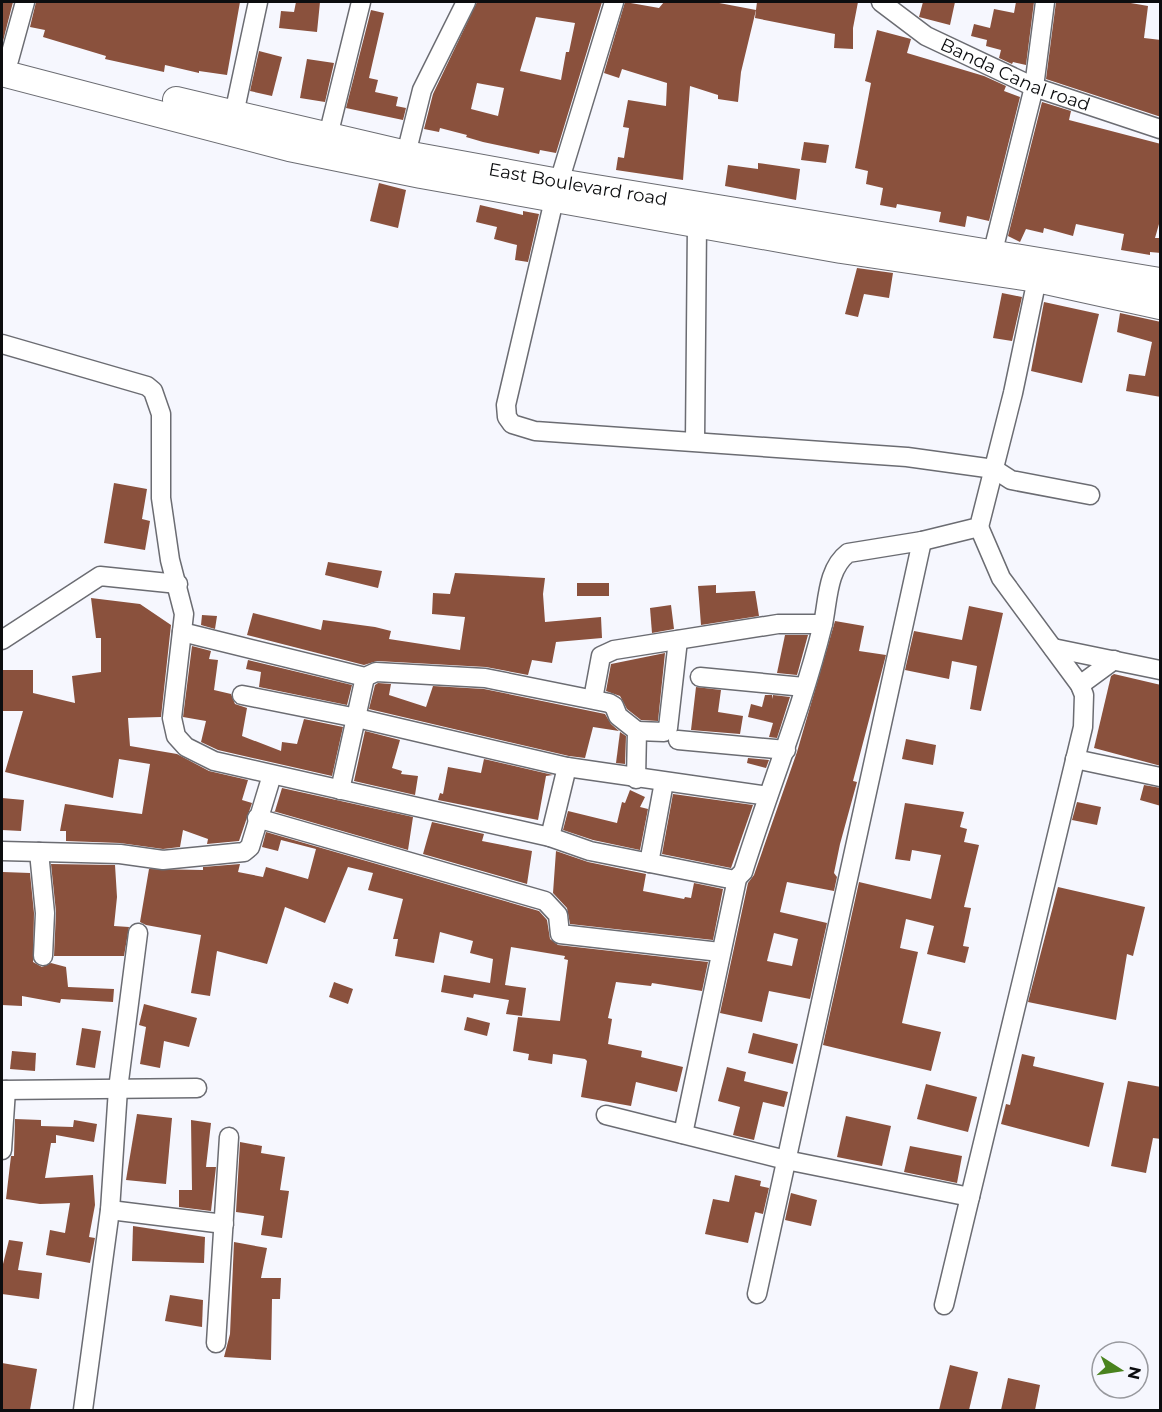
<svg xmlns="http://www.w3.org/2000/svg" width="1162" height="1412" font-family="Montserrat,sans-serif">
  <rect width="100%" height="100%" fill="#f6f7fe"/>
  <g fill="#8a513d" fill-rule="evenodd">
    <polygon points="2,2 13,2 2,45"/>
    <polygon points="36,2 240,2 227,75 199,71 199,73 165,65 164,72 105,59 106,56 43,37 45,30 30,27"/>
    <polygon points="296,2 320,2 317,32 279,28 281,11 294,12"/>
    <path d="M477,2H602L556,153L540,150L539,154L483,142L466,137L467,135L440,128L439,132L424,129L433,94ZM536,17L575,23L569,52H566L561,80L520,71ZM477,83L504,88L498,116L471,109Z"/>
    <polygon points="625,2 659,8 664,2 714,2 756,10 741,72 738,102 718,99 718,95 690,86 683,180 616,170 618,157 624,158 629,128 623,127 628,100 666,106 667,83 622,69 619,78 604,73"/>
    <polygon points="757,2 858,2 853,28 853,49 834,48 835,34 755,18"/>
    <polygon points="923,2 955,2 950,25 919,17"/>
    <polygon points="1016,2 1034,2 1026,65 1013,62 1012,64 999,58 1001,50 986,46 987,40 971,36 974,24 990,28 994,9 1014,13"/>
    <polygon points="1056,2 1125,2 1148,6 1144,38 1161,40 1161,117 1046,79"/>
    <polygon points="371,10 384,13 369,78 378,80 375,92 398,97 396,106 406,108 403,120 346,108"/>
    <polygon points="877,30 911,39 907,53 984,76 1006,86 1004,91 1020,97 989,221 967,216 965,227 939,222 941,212 897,204 896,208 880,205 883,188 866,184 868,171 855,168 871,83 865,81"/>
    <polygon points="259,51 282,57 272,96 250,91"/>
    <polygon points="307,59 334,63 325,102 300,98"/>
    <polygon points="1042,102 1071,111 1069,120 1161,144 1161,217 1155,238 1161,238 1161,253 1150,252 1150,255 1121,250 1124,234 1076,224 1073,236 1044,228 1043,233 1026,229 1020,242 1008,236"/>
    <polygon points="804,142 829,145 826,163 801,160"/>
    <polygon points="758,163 800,169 796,200 725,186 728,165 758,169"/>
    <polygon points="379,183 406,190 398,228 370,221"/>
    <polygon points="480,205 523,215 523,211 539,214 528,262 515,260 517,245 494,239 497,227 476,222"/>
    <polygon points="857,268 893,273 889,298 864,294 858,317 845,314"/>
    <polygon points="1002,293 1022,297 1012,341 993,338"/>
    <polygon points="1044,302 1099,314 1082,383 1031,371"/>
    <polygon points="1120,313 1161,322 1161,397 1126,391 1129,374 1145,376 1152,342 1117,332"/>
    <polygon points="114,483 147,489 142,519 150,521 145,550 104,543"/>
    <polygon points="328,562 382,571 378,588 325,575"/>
    <polygon points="455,573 545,578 543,594 545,622 601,617 602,638 556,642 552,663 532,660 528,675 486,667 377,661 364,665 247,635 253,613 321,630 323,620 375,627 391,631 389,639 460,650 465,617 432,614 433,593 450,594"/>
    <rect x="577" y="583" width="32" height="13"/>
    <polygon points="716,585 716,593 755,591 759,616 701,625 698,586"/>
    <polygon points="91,598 140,604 171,625 161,717 128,718 130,746 177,754 209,771 248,780 242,800 252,803 239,841 207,844 208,839 183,830 180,847 163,849 120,843 66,841 66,831 60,831 65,804 142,814 150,764 119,759 113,798 5,772 23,711 2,711 2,670 33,670 33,693 75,703 72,676 101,672 101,638 96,638"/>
    <polygon points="671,605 674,629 652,633 650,608"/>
    <polygon points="969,606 1003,613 981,711 970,709 977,666 952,661 949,679 905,670 914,631 962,640"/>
    <polygon points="202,615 217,616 215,629 201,625"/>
    <path d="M835,621L864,626L859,651L886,655L853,781L857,782L840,844L834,873L837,877L834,891L787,882L780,912L827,923L810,999L769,991L762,1022L720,1013L748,883L754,875L797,752ZM774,933L798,939L792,966L767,961Z"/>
    <polygon points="785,635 808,635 797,675 777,673"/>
    <polygon points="192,646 211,651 209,659 218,660 214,690 231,694 235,704 247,708 242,736 281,751 282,742 297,744 304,719 343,727 332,776 218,750 201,742 206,721 183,717"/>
    <polygon points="665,653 658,721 641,720 627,709 620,696 606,691 611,664"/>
    <polygon points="248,660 352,685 347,705 259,687 261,672 246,669"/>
    <polygon points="1114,674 1161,685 1161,766 1094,748 1111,676"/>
    <polygon points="378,683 391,684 389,695 426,707 433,686 484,689 605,714 611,724 619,731 593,727 585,758 569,756 369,709 375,685"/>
    <polygon points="696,687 721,690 718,712 743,716 740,734 691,730"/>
    <polygon points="765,695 772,695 772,699 773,695 790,697 777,738 769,737 773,723 748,717 751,704 762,707"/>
    <polygon points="365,731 400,740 392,768 402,771 401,774 418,776 415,795 354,781"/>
    <polygon points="620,732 626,736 625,764 616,763"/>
    <polygon points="906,739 936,745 933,765 902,759"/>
    <polygon points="748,758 769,760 766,768 747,763"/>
    <polygon points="484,759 553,775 546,776 538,820 438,800 440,793 443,794 448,767 481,773"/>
    <polygon points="1144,785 1161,788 1161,806 1140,800"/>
    <polygon points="282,788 413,817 408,850 273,811 275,811"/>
    <polygon points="630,790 645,797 640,807 648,809 640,850 593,840 563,830 568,811 617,823 622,802 625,803"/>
    <polygon points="673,794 753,805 731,868 662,854"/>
    <polygon points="2,798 24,800 21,831 2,830"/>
    <polygon points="1077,802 1101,807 1097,825 1072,820"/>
    <polygon points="905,803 964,812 960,827 967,829 964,842 979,845 964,907 971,908 963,946 969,947 965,963 927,954 934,926 906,919 900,948 918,952 902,1023 941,1032 931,1071 823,1045 859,882 931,899 941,855 912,850 910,861 895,859"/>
    <polygon points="432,822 484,834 482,841 532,851 527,884 423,854"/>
    <polygon points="266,832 539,911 547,920 550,939 558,945 708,962 702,991 652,983 651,986 616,982 608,1018 612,1019 608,1044 642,1051 641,1057 683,1067 677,1092 636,1082 631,1106 581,1097 587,1061 585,1059 553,1054 552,1064 528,1060 529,1054 513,1051 518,1017 560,1021 568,960 564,959 565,956 511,947 505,985 526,988 522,1016 506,1014 509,1000 474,994 473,998 441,992 444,975 490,983 493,959 470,953 473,941 440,932 434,963 395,956 398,939 393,939 403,899 368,890 373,873 348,867 325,923 285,907 267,964 217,951 210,996 191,993 201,935 146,925 140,922 149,869 203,870 203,867 240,864 238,872 263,877 266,867 308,879 316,849 281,840 278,851 262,847"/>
    <polygon points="556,851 588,862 646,874 643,891 684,899 685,897 691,898 694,883 723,889 713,940 570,924 567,908 553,893"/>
    <polygon points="51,864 115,865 117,897 114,926 129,927 124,956 54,956 56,912"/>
    <polygon points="3,872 30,873 34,913 33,962 42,967 51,963 66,967 68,987 114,989 113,1002 61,999 60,1003 22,996 22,1006 2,1005"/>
    <polygon points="1058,887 1145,907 1133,956 1127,954 1116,1020 1028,1002"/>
    <polygon points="334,982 353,989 348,1004 329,997"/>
    <polygon points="144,1004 197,1018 189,1047 164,1041 160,1068 140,1064 146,1027 139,1025"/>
    <polygon points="467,1017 490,1023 487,1036 464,1030"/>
    <polygon points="82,1028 101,1031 95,1068 76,1065"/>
    <polygon points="753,1033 798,1044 793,1064 748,1053"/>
    <polygon points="12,1051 36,1053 35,1071 10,1069"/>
    <polygon points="1022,1054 1035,1057 1033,1066 1104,1083 1089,1147 1001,1124 1006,1104 1010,1105"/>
    <polygon points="727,1067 746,1072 744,1081 788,1092 784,1107 763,1102 754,1140 733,1135 740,1107 718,1101"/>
    <polygon points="1128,1081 1161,1087 1161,1139 1153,1138 1146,1173 1111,1166"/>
    <polygon points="926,1084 977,1097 968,1132 917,1119"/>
    <polygon points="137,1114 172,1118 166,1184 126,1180"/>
    <polygon points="846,1116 891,1126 882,1166 837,1157"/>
    <polygon points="15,1119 41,1120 41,1126 73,1127 74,1120 97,1124 94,1142 56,1135 56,1143 51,1143 45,1178 93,1175 95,1205 89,1237 95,1238 90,1263 46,1255 50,1230 65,1233 70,1203 40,1204 6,1199 11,1156 14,1156"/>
    <polygon points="191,1120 211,1123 206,1167 216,1167 211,1211 179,1207 179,1190 192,1190"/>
    <polygon points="240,1142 262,1146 261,1153 285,1157 280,1190 289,1191 282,1238 261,1235 264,1216 236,1212"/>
    <polygon points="910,1146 962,1156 957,1183 904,1172"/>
    <polygon points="735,1175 761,1181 760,1186 769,1188 763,1214 755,1212 748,1243 705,1234 713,1199 729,1202"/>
    <polygon points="791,1193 817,1200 811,1226 785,1220"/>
    <polygon points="133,1226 205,1237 204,1263 132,1261"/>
    <polygon points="9,1240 23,1242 18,1270 42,1273 39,1299 2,1294 2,1268"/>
    <polygon points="234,1242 267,1248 261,1278 281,1278 280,1299 272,1299 271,1360 224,1357 230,1334"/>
    <polygon points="170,1295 203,1300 202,1327 165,1321"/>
    <polygon points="2,1363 37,1369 30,1410 2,1410"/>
    <polygon points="950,1365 978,1372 969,1410 939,1410"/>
    <polygon points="1008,1378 1040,1385 1035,1410 1001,1410"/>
  </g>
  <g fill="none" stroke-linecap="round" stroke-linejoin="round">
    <g stroke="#6b6c72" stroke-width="21">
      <g id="minor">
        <path id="s1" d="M881,2L926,36L1034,87L1160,129"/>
        <polyline points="9,60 25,2"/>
        <polyline points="234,114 258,2"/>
        <polyline points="328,136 361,2"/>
        <polyline points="406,154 422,90 466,2"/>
        <polyline points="559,182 614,2"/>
        <polyline points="554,200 506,405 507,417 512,424 535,431 907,457 994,469 1011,480 1090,495"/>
        <polyline points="993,251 1034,87 1045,2"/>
        <path d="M2,344L147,386L153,391L161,414V498L170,560L184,614L172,718L176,736L186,747L214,761L550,837L590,851L735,880L743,872C769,789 802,709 823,624C828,601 827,569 848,553L922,541L979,527L1013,393L1037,279"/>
        <polyline points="695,441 697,225"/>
        <polyline points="182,632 365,677 376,672 485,678 609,703 614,706 618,716 637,731 636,779"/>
        <polyline points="2,640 100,576 178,584"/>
        <polyline points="1053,648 1160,670"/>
        <polyline points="700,677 804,687"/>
        <polyline points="1080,685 1114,660"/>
        <polyline points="242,695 357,718 567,767 768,796"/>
        <polyline points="593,699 601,656 614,650 778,624 823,624"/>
        <polyline points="637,731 664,732 668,728 678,640"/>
        <polyline points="678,740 786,750"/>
        <polyline points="1075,759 1160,777"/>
        <polyline points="340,790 365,677"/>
        <polyline points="257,818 545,901 558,915 560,934 720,952"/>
        <polyline points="550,837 567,767"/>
        <polyline points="2,851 120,854 163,860 244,852 250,847 272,775"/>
        <polyline points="39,852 45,913 43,956"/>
        <polyline points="649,863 664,782"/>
        <polyline points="2,1090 197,1088"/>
        <polyline points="606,1115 786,1160 970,1197"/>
        <polyline points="683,1134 737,879"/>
        <polyline points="2,1150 6,1090"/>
        <polyline points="110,1210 224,1224"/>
        <polyline points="757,1294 922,541"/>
        <polyline points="944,1305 1083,727 1084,695 1080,685 1001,578 979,527"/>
        <polyline points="216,1343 229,1137"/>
        <polyline points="83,1410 110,1210 118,1089 138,933"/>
      </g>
    </g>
    <g stroke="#6b6c72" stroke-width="28">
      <g id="secondary">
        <polyline points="2,73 289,148 421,175 841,250 1037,279 1160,306"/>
        <path id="s2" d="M176,100L406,154L559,182L1160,281"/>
      </g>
    </g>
    <use href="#minor" stroke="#fff" stroke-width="18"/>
    <use href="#secondary" stroke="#fff" stroke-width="26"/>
  </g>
  <g text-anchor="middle" stroke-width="4.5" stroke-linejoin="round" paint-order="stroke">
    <g font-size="18" fill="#0c0d0f" stroke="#f6f7fe">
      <text dy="6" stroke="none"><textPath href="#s1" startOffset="154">Banda Canal road</textPath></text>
      <text dy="6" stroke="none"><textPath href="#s2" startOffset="411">East Boulevard road</textPath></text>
    </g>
  </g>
  <rect width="1162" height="1412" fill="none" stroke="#0c0d0f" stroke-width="6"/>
  <g transform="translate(1120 1370) rotate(102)"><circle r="28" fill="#f6f7fe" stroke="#98999e" stroke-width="1.5"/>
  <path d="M0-4.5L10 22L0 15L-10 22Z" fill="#4a831e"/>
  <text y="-9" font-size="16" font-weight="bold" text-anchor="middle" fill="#0c0d0f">N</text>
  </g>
</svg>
